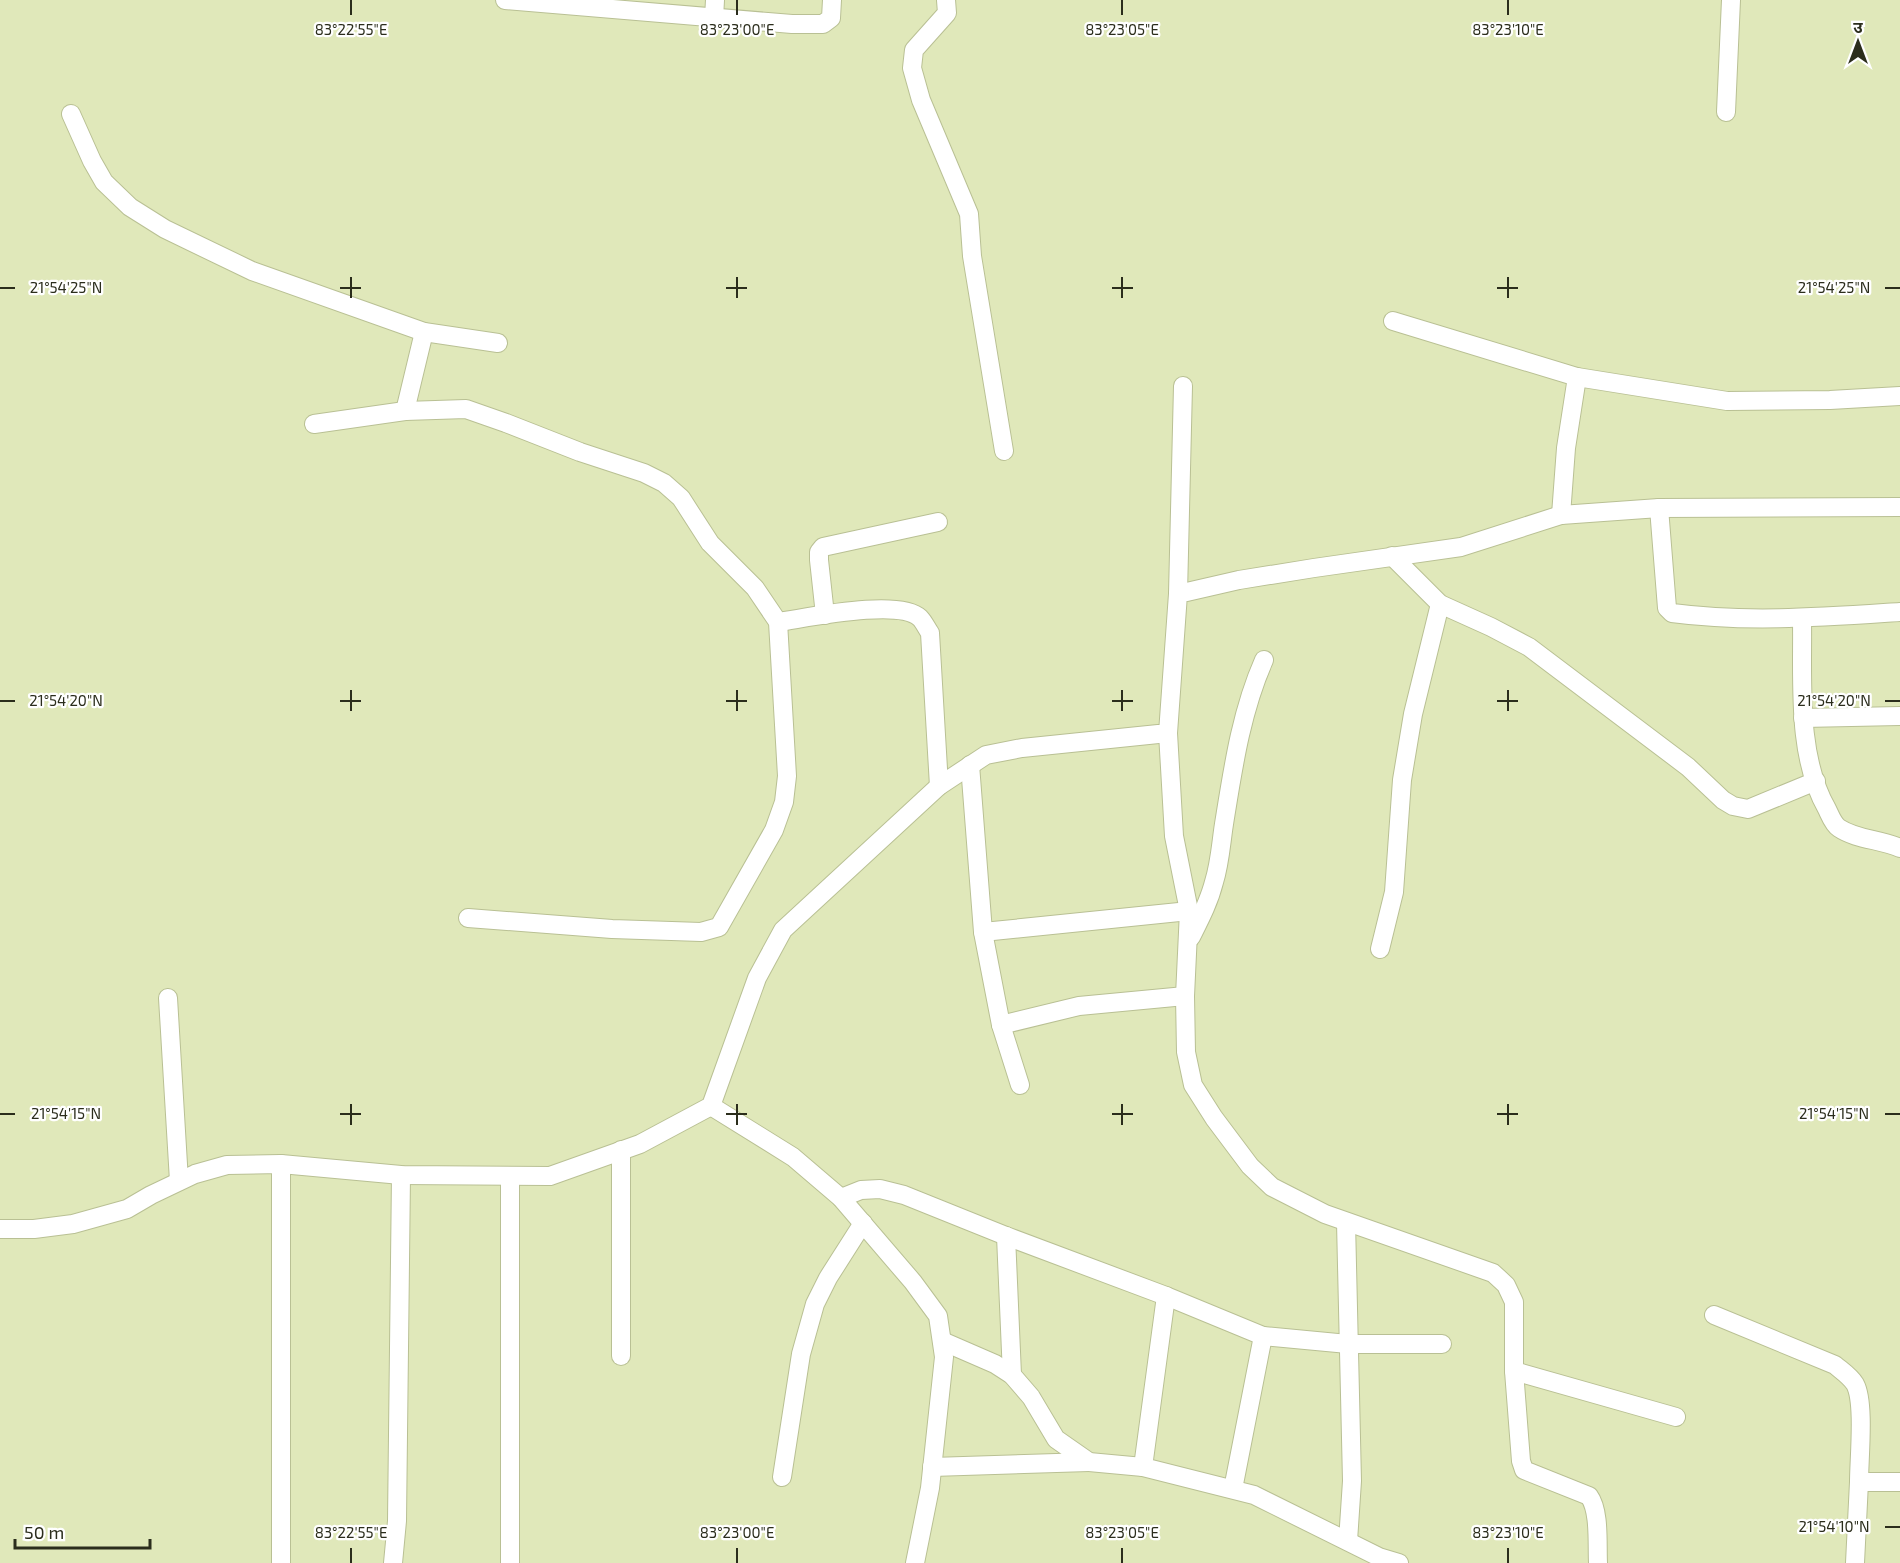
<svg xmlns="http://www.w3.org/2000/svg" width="1900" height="1563" font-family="'Exo 2','Noto Sans Devanagari',sans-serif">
  <rect width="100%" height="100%" fill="#e0e8ba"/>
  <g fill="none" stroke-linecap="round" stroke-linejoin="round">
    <g stroke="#b9c094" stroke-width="20">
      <g id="street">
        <polyline points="505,0 792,24 823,24 831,18 832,0"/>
        <polyline points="946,0 947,13 914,50 912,68 921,100 969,214 972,256 1004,451"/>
        <polyline points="714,18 715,0"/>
        <polyline points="1726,112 1731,0"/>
        <polyline points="71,114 92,161 104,182 130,207 165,229 252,271 424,332 498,343"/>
        <polyline points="1393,321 1577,377 1727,401 1830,400 1900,396"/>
        <polyline points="405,411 424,332"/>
        <polyline points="314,424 405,411 466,409 506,423 580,452 644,473 664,483 681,498 710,543 755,588 778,622 787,776 784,802 774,830 719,927 701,932 612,929 468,918"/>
        <path d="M1659,508L1667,608L1672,613C1747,623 1824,617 1900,612"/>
        <polyline points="1561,515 1566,448 1577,377"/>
        <polyline points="1392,556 1440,604 1491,627 1529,647 1688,767 1723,800 1733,806 1748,809 1816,781"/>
        <polyline points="1178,594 1183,386"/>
        <polyline points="825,615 819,560 819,552 823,547 938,522"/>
        <path d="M1802,619C1803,679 1796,755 1827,809C1830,815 1833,824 1839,828C1857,840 1880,839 1900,848"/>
        <path d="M778,622C807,618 899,598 920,618C924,622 927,629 930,633L939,786"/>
        <polyline points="1803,718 1900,716"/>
        <path d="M1168,733L1174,836L1189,911L1185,996L1186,1052L1193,1085L1214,1118L1250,1166L1272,1187L1325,1214L1493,1273L1506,1285L1514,1302V1371L1521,1461L1524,1470L1589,1496C1600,1511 1597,1544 1598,1563"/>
        <polyline points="970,765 983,932 1001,1025 1020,1085"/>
        <polyline points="983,932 1189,911"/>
        <path d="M1191,937C1200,919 1209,902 1214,882C1220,863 1221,843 1224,824C1233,768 1241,712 1264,660"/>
        <polyline points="1380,949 1394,892 1402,780 1413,714 1440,604"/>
        <polyline points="168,998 179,1181"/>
        <polyline points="1001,1025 1079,1006 1185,996"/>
        <polyline points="711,1106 793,1157 841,1198 913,1282 938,1316 944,1357 930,1488 915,1563"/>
        <polyline points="281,1164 281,1563"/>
        <polyline points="841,1198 861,1190 880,1189 904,1195 1006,1236 1166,1296 1263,1336 1233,1489"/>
        <polyline points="1346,1222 1352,1481 1348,1541"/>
        <polyline points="0,1229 34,1229 73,1224 127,1209 151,1195 195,1174 227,1165 281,1164 401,1175 550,1176 640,1144 711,1106 757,978 783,930 939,786 986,755 1022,748 1168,733 1178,594 1239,580 1314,568 1461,547 1561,515 1659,508 1900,507"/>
        <polyline points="1006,1236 1012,1375"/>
        <path d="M1714,1315L1835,1365C1842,1371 1850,1376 1855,1384C1865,1402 1859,1459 1859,1482"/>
        <polyline points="1263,1336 1348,1344 1442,1344"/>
        <polyline points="942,1341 995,1364 1012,1375 1031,1397 1056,1439 1089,1462 1143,1467 1254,1495 1379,1557 1399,1563"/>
        <polyline points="621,1356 621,1150"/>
        <polyline points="1514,1371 1676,1417"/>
        <polyline points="932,1467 1089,1462"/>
        <polyline points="1143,1467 1166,1296"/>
        <polyline points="782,1477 801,1354 815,1304 828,1278 863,1223"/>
        <polyline points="393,1563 397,1521 401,1175"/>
        <polyline points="510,1563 510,1176"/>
        <polyline points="1855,1563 1859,1482 1900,1482"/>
      </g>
    </g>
    <use href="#street" stroke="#fff" stroke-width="18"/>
  </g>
  <path fill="none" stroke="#2b2d1c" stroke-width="2" d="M351,0V15M737,0V15M1122,0V15M1508,0V15M351,277V298M737,277V298M1122,277V298M1508,277V298M0,288H15M340,288H361M726,288H747M1112,288H1133M1497,288H1518M1885,288H1900M351,690V711M737,690V711M1122,690V711M1508,690V711M0,701H15M340,701H361M726,701H747M1112,701H1133M1497,701H1518M1885,701H1900M351,1104V1125M737,1104V1125M1122,1104V1125M1508,1104V1125M0,1114H15M340,1114H361M726,1114H747M1112,1114H1133M1497,1114H1518M1885,1114H1900M1885,1527H1900M351,1548V1563M737,1548V1563M1122,1548V1563M1508,1548V1563"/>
  <g font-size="15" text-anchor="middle" fill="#2b2d1c" stroke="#fff" stroke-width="4.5" stroke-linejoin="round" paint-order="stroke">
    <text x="351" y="35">83°22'55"E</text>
    <text x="737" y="35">83°23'00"E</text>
    <text x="1122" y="35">83°23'05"E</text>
    <text x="1508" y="35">83°23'10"E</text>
    <text x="66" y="293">21°54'25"N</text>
    <text x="1834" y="293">21°54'25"N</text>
    <text x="66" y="706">21°54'20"N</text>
    <text x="1834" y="706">21°54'20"N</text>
    <text x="66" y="1119">21°54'15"N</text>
    <text x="1834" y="1119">21°54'15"N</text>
    <text x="1834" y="1532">21°54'10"N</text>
    <text x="351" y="1538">83°22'55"E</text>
    <text x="737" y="1538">83°23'00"E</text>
    <text x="1122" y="1538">83°23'05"E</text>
    <text x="1508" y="1538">83°23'10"E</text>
  </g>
  <g transform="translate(1858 42)" stroke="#ffffff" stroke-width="4.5" paint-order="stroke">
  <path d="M0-4.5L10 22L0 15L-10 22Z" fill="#2b2d1c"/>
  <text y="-9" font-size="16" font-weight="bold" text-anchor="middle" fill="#2b2d1c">उ</text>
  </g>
  <path d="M15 1539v9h135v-9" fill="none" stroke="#2b2d1c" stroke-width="3"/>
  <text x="24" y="1539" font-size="18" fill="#2b2d1c" stroke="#ffffff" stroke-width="4.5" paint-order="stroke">50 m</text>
</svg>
